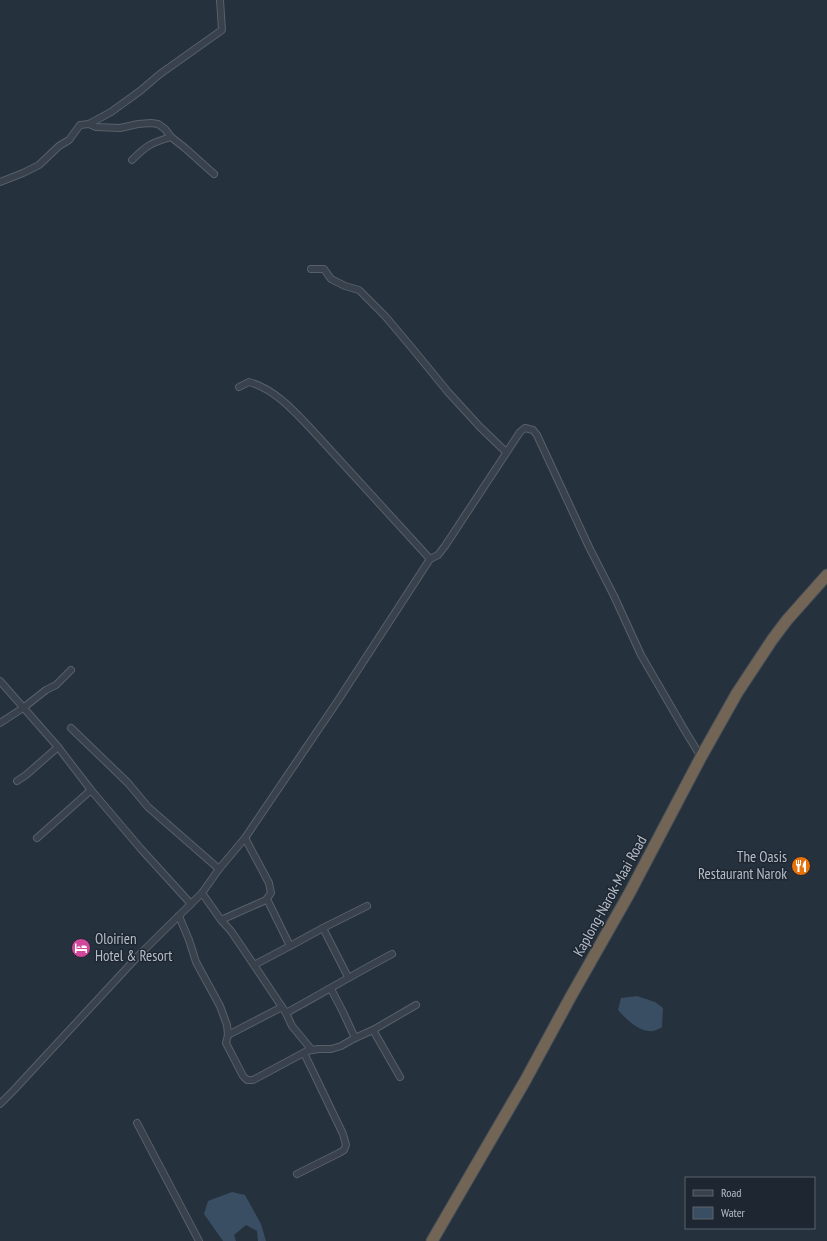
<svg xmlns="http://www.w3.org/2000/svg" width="827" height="1241" font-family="'PT Sans Narrow',sans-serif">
  <rect width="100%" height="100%" fill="#25313c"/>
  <g fill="#3a4e63">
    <path d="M637,996L655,1002L663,1008L662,1027C659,1029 653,1032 650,1031C638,1031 625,1018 618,1010L621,998Z"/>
    <polygon points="232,1192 245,1195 261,1224 266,1241 258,1241 257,1231 246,1225 234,1235 236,1241 223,1241 204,1214 208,1201"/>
  </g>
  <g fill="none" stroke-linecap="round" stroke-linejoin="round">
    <g stroke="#57606a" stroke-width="8">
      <g id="street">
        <polyline points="89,124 96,127 120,128 138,124 151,123 158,124 165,129 171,137 185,148 214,174"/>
        <path d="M132,160C147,145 151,143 171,137"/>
        <polyline points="0,182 23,173 39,165 59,146 69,140 80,125 89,124 111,112 140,91 160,74 222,30 220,0"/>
        <polyline points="311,269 324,269 331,279 345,286 359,290 385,316 412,348 448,392 480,427 506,452"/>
        <path d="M239,387L249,382C275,389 295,412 313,431L430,559L438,555L445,546L520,432L525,428L533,430L537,435L589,547L614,596L641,655L684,729L701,757"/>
        <polyline points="0,681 58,747 91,790 141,849 191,904"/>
        <polyline points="0,723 23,708 46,690 56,685 71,670"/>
        <polyline points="71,728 128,783 148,807 219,869"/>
        <polyline points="17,781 26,775 58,747"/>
        <polyline points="37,838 91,790"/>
        <polyline points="202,893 221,920 231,931 254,965 286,1013 292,1026 311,1049"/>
        <polyline points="267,899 290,946 323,928 367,906"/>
        <polyline points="179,916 189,940 196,962 220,1006 227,1025 228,1035 226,1043 228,1047 243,1076 247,1080 253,1080 307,1051 318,1049 331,1049 341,1046 355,1038 373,1030 416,1005"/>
        <polyline points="221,920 266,900 271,893 269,883 245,838"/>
        <polyline points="323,928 348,977"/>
        <polyline points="254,965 290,946"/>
        <polyline points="331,989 343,1012 355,1038"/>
        <path d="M286,1013C321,994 356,973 392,954"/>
        <polyline points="373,1030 400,1077"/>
        <polyline points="228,1035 282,1007"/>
        <polyline points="0,1104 13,1091 139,955 202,893 219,869 245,838 337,702 430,559"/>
        <polyline points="137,1123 199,1241"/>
        <polyline points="297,1174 339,1153 344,1150 346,1145 343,1134 304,1053"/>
      </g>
    </g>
    <g stroke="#444d57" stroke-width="13">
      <polyline id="highway" points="432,1241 525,1081 570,998 629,894 701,757 737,693 772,640 787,620 827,575"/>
    </g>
    <use href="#street" stroke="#39424c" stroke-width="6"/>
    <use href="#highway" stroke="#726556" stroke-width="11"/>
  </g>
  <defs>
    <g id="restaurant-disc" transform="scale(1)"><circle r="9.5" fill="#e8710a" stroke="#1e2731"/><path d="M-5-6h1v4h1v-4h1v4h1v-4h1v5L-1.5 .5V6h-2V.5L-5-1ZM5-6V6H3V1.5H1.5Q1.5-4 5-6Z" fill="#fff"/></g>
    <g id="hotel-disc" transform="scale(1)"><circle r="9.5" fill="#d1479c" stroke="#1e2731"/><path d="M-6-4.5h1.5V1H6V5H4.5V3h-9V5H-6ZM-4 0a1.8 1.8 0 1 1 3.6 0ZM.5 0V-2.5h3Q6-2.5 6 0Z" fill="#fff"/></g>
  </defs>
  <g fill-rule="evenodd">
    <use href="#restaurant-disc" x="801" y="866"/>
    <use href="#hotel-disc" x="81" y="948"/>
  </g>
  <g text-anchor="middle" stroke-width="3" stroke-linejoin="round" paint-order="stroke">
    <g font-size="15" fill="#b5bdc8" stroke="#1e2731" text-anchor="end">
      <text x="787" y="862">The Oasis<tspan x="787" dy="17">Restaurant Narok</tspan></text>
      <text x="95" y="944" text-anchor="start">Oloirien<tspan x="95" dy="17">Hotel &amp; Resort</tspan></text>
    </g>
    <g font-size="15" fill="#b5bdc8" stroke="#1e2731">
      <text transform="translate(610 896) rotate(-61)" y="5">Kaplong-Narok-Maai Road</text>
    </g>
  </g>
  <rect x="685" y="1177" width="130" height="52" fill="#1e2731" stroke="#5a636d"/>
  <rect x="693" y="1190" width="20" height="6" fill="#39424c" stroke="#5a636d"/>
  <text x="721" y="1197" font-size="12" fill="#b5bdc8">Road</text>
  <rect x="693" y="1207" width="20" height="12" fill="#3a4e63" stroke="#5a636d"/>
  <text x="721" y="1217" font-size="12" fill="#b5bdc8">Water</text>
</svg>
